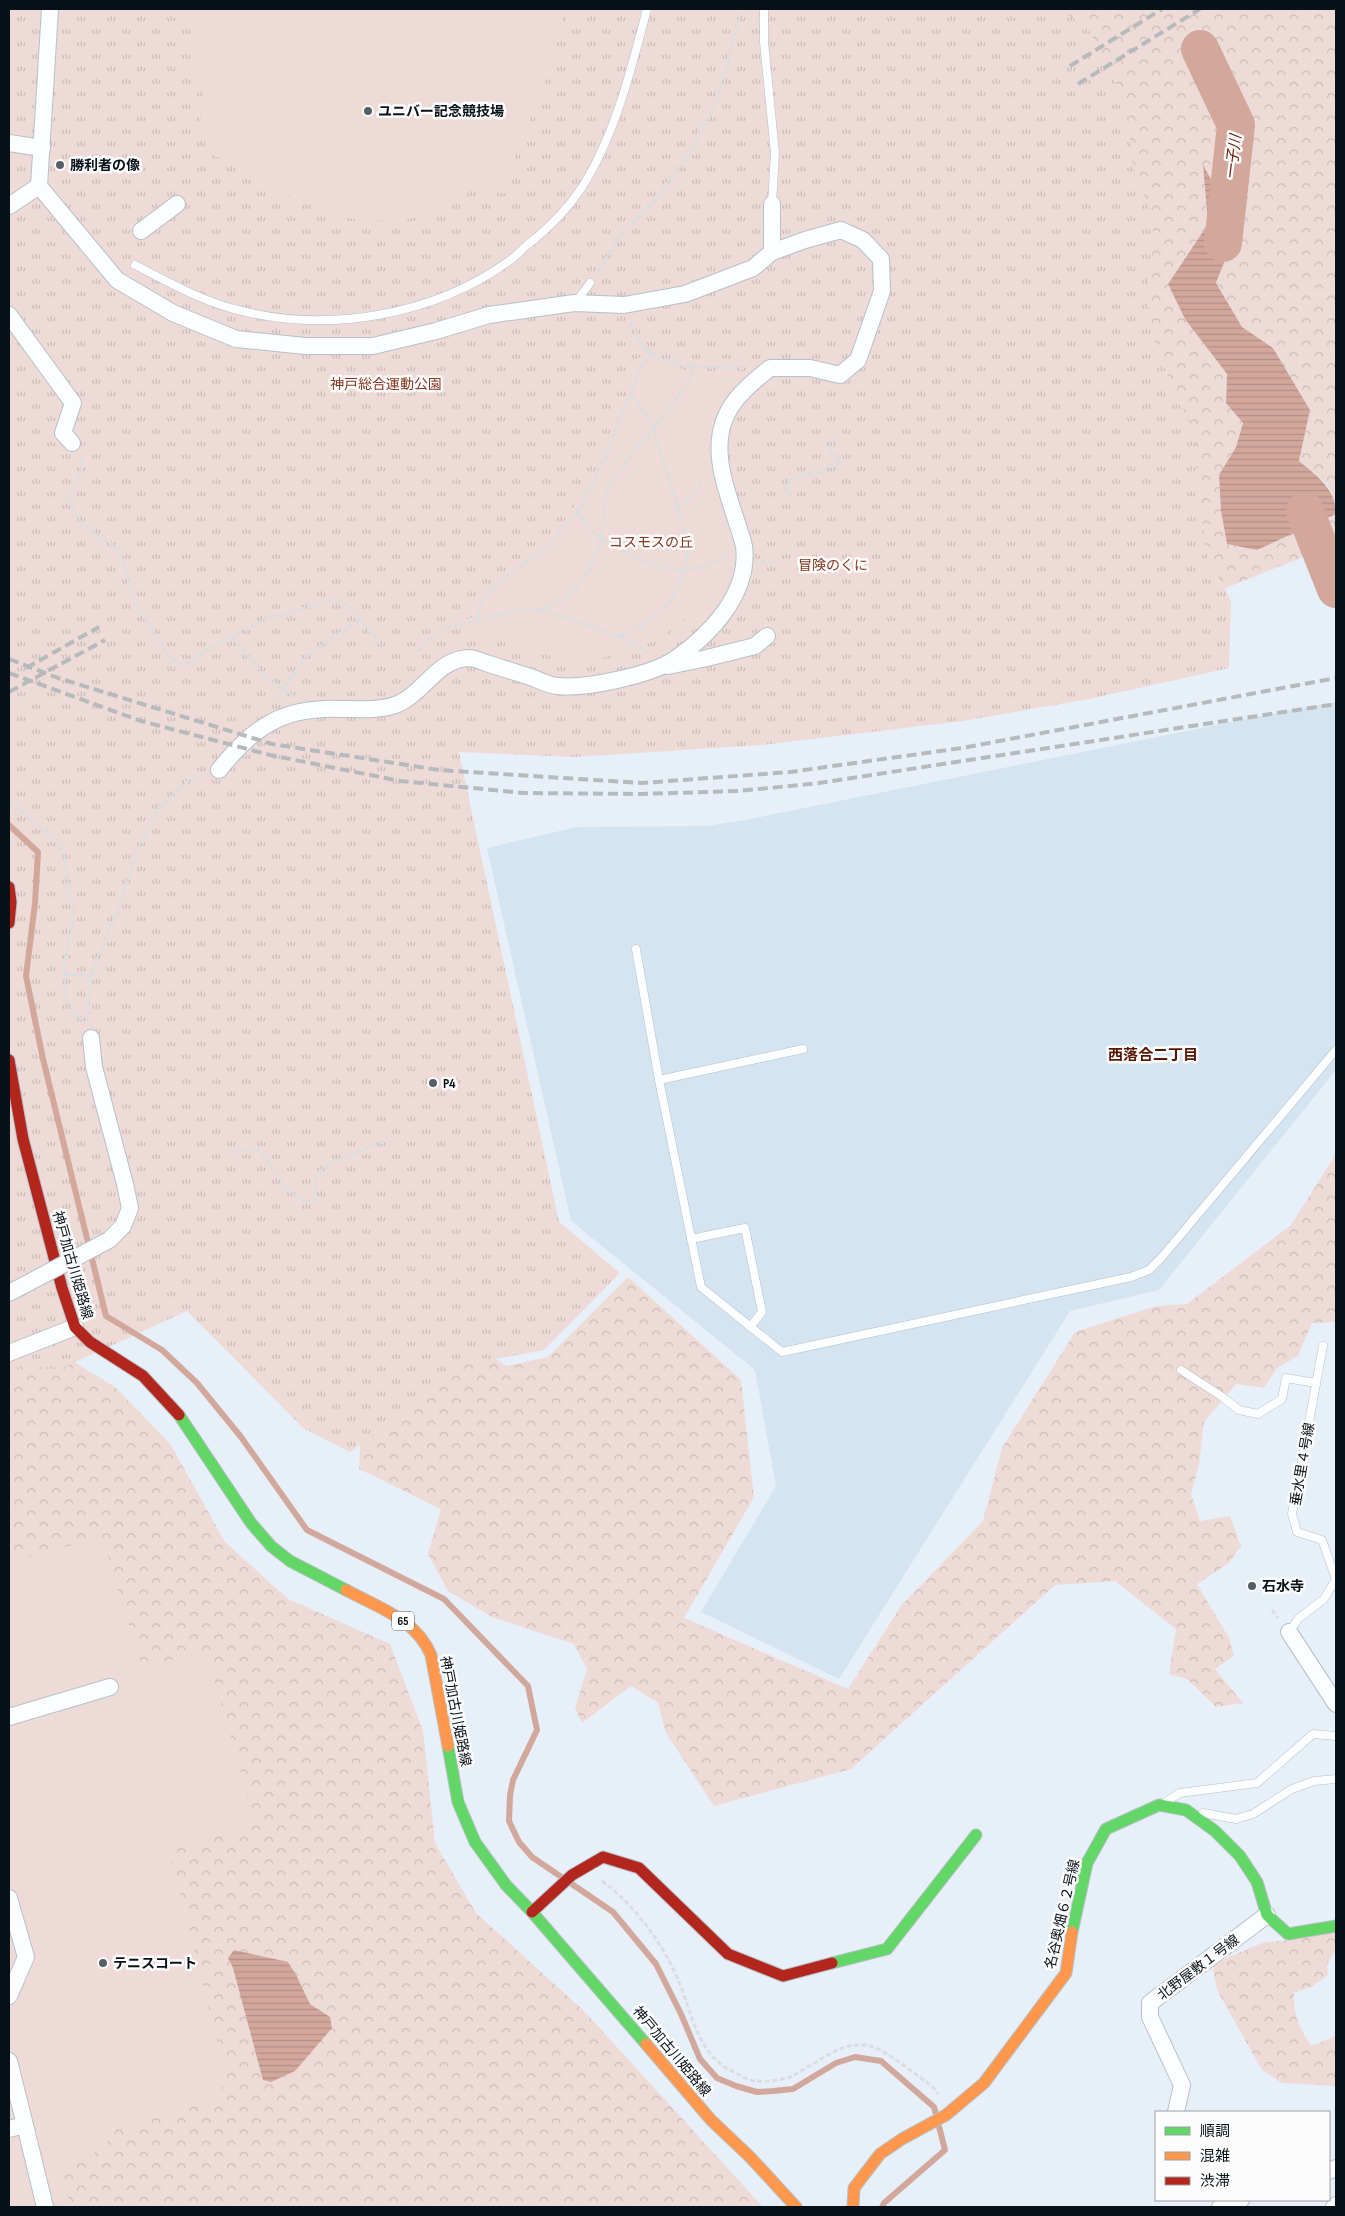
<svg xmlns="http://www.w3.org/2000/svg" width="1345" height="2216" font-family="'Sofia Sans Condensed','Noto Sans JP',sans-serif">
  <defs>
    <pattern id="forest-crowns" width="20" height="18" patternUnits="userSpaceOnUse" patternTransform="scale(1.25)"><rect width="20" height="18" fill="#eedbd7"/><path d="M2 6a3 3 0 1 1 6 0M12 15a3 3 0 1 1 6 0" fill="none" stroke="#cbbbb8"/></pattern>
    <pattern id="park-tufts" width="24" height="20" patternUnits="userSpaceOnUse" patternTransform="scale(1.25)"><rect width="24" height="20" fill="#eedbd7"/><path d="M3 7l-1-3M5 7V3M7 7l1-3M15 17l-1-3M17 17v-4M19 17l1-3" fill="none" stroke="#cbbbb8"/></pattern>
    <pattern id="water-rules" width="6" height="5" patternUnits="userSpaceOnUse" patternTransform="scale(1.25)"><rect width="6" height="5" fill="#d2a79c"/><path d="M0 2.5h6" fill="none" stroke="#b38f86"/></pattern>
  </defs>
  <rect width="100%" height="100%" fill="#e7f0f8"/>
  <polygon fill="#d5e4f1" points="1336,702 1336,1070 1159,1290 1070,1311 839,1679 701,1612 776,1486 755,1370 571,1221 487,848 577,827 706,826 745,820 1276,713"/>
  <g fill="url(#forest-crowns)">
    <polygon points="761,9 1336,9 1336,504 1327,484 1299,461 1310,410 1273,348 1242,327 1216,283 1227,255 1203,167 1208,224 1168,284 1227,374 1226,403 1243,423 1236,447 1219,475 1221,511 1227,544 1257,550 1336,514 1336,544 1213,593"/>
    <polygon points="9,1152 63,1355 115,1387 171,1445 225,1542 288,1599 390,1644 423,1731 435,1843 476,1913 584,2011 763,2207 64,2207 59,2168 186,1945 138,1676 9,1568"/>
    <polygon points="1336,1154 1336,1322 1312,1323 1298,1356 1277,1368 1264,1388 1236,1384 1204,1422 1199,1465 1191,1494 1200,1521 1230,1516 1241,1546 1229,1563 1197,1584 1229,1638 1234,1656 1215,1669 1243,1703 1216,1707 1187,1679 1169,1674 1176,1629 1115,1581 1055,1585 851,1769 714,1806 666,1733 658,1703 631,1686 582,1723 575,1708 587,1669 574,1644 492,1617 448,1591 428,1554 441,1509 359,1469 361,1436 442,1327 507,1366 548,1357 628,1277 741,1380 754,1497 684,1618 848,1689 901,1606 983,1521 1002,1448 1075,1332 1156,1306 1187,1304 1291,1225"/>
    <path d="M1336,1929V1952L1333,1953L1327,1965L1328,1975L1313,1986L1294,1993C1294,2016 1298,2028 1312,2046L1336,2036V2086L1282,2083L1262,2070L1217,1990L1212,1964L1265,1942L1292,1940Z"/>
  </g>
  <polygon fill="url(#park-tufts)" points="9,9 1059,9 1088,28 1127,105 1133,167 1154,220 1147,293 1156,349 1194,433 1199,499 1207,555 1231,601 1229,668 1089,699 963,721 762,745 574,757 459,752 559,1222 620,1273 544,1350 463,1365 350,1452 303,1428 187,1311 58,1370 31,1365 9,1373"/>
  <g fill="#eedbd7">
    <polygon points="192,9 566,9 549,72 530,120 517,143 510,194 472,190 440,210 414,218 387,221 353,219 324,211 294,199 259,177 243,161 216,157 198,132 204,101 194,61"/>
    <path d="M639,357C654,363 670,361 684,370L752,373L739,383L720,415L728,510L738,556L730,583L714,598L656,641L593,661L571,662L461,629V621L473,617C475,589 530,559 548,540C592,494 620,418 639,357Z"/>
    <polygon points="102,1537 142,1668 206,1651 256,1825 169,1849 226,2077 217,2099 117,2129 101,2149 63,2171 70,2207 9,2207 9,1562"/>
  </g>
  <g fill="url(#water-rules)">
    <path d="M1203,165L1232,217L1227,255L1216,283L1242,327L1273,348L1310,410L1299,461C1317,476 1336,489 1336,514L1257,550L1227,544L1221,511L1219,475L1236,447L1243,423L1226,403L1227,374L1185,319L1168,284L1208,224Z"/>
    <polygon points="234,1950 288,1962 296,1975 310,2004 330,2017 332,2028 295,2071 271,2082 263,2080 233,1968 228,1958"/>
  </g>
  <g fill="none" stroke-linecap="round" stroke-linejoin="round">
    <polyline stroke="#d2a79c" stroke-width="6" points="9,825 38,852 35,903 26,976 43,1059 106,1316 162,1350 197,1383 241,1437 307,1530 444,1599 528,1686 537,1730 513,1780 510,1795 509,1821 519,1842 532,1857 613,1912 656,1964 681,2014 700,2059 717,2078 736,2086 757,2092 773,2091 793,2089 836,2063 855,2057 881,2061 934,2107 945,2150 884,2203 882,2207"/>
    <g stroke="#d2a79c" stroke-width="38">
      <polyline points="1200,49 1236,125 1223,243"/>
      <polyline points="1305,511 1336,589"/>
    </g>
    <g stroke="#b7c0c8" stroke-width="9">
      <g id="lane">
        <polyline points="764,9 764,42 775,153 772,204"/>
        <path d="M135,265C170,283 203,302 242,311C331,333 434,315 509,261C515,257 520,251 526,246C549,228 572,205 587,179C617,128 632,66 647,9"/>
        <polyline points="576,302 590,283"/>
        <polyline points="636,949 659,1080"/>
        <polyline points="803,1049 659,1080 701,1287 782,1352 1131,1277 1149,1270 1162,1257 1336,1050"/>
        <polyline points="691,1239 745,1228 762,1312 750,1327"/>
        <polyline points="1181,1370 1221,1396 1239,1410 1258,1414 1282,1399 1286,1378 1316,1383"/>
        <polyline points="1289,1632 1299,1618 1324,1599 1336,1579 1322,1540 1297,1532 1292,1514 1323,1346"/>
        <polyline points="1167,1801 1180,1793 1257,1783 1313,1734 1336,1736"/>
        <polyline points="1203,1813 1236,1819 1253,1814 1292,1789 1314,1781 1336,1779"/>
      </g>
    </g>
    <g stroke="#b7c0c8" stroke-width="18">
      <g id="street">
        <polyline points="9,143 42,148"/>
        <polyline points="39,186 50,9"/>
        <path d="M9,206L39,186L117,280L173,313L236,339L305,346H373L436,331L489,315L574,303L624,305L685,294L753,268L772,252L805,240L841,230L863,240L881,259L882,291L858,360L840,375L810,368H770C754,381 734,397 726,416C707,457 734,506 744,546C750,593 711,634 675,659C652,675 586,689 558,686C550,686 541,681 533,678C518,673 502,668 486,663C481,661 474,658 468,658C437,660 426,690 400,703C383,711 359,709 341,709C283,707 254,726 219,770"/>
        <polyline points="141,231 177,204"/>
        <polyline points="772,252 772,204"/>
        <polyline points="9,315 73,403 63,433 72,443"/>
        <polyline points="668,666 707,658 755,646 767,636"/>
        <polyline points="91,1038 94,1067 125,1184 130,1208 123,1226 109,1240"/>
        <polyline points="9,1293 30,1282"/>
        <polyline points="9,1353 75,1327"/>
        <polyline points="1289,1632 1336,1704"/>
        <polyline points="9,1717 110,1687"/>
        <polyline points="9,1898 26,1957 9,1996"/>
        <polyline points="9,2061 25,2125"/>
        <polyline points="1176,2112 1182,2085 1150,2017 1150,2003 1267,1915"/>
        <polyline points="9,2129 25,2125 45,2207"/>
        <polyline points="1329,2171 1336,2168"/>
        <polyline points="1220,2207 1241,2200"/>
        <polyline points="1334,2207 1336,2205"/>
      </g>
    </g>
    <g stroke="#b7c0c8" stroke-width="13">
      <g id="fast">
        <polyline points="179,1415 251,1523 271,1546 290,1561 346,1590"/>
        <polyline points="448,1746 458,1802 475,1842 506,1885 532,1912 646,2044"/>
        <polyline points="1072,1932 1087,1863 1106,1829 1159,1805 1186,1810 1215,1831 1240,1856 1257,1882 1267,1915 1288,1934 1336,1926"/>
        <polyline points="832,1963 887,1949 976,1835"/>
      </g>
    </g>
    <g stroke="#b7c0c8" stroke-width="13">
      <g id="slow">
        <path d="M346,1590C379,1608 416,1619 431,1655L448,1746"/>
        <polyline points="646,2044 711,2120 751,2158 796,2207"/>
        <polyline points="853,2207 854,2188 880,2154 902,2139 946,2115 984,2083 1066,1973 1072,1932"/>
      </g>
    </g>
    <g stroke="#b7c0c8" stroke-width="13">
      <g id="jam">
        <polyline points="9,887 11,902 9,923"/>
        <polyline points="9,1060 23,1139 62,1288 75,1327 90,1342 143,1376 179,1415"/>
        <polyline points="532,1912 572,1875 603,1857 639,1868 728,1954 783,1976 832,1963"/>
      </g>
    </g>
    <g stroke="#dbdee0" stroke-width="3" stroke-dasharray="5 2.5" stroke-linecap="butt">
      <polyline points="597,273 622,233 656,198 690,153 718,97 742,9"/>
      <path d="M631,322C634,329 637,336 641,343C659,370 714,367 742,368"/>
      <polyline points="81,459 82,469 68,498 71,506 80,522 118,549 124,563 135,603 170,657 179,664 190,663 204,651 266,619 333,600 345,603 353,610 380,644"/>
      <polyline points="791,496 786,487 791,478 822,471 840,462 838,455 831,453 830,447 835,439"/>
      <polyline points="677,507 691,496 705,479"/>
      <path d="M577,512C583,519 589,529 597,535C617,551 663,572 689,570C702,568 714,563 726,558"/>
      <polyline points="761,561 778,563"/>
      <polyline points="537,610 568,597 589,571 601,538 606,495 612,480 664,416 691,377 694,367"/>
      <polyline points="476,619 481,602 500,581 548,546 582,505 605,457 642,364 651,352"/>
      <path d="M619,636C663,619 683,592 689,545L651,421L631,394"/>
      <polyline points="232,637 268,680 294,696"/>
      <polyline points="417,651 444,629 513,611 545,610 624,638 639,646 646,653"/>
      <polyline points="276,700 305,657 361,619"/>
      <polyline points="9,802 54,837 64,853 69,891 75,909 64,965 65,994 76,1017 87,1020"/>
      <polyline points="65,974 91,976"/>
      <polyline points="87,1021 92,971 121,902 136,854 158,809 189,780 202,776"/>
      <path d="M234,1152L257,1148L291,1193L305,1202L316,1200C315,1190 314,1181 319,1173C326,1162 374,1146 387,1140"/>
      <polyline points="1272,1610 1278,1618"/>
      <path d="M602,1881C634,1905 659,1938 676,1975C691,2007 695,2050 728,2069C736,2073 748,2081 756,2081C765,2082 782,2080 790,2077C816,2065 845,2035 876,2048C896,2058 915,2074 933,2087L938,2094"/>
    </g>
    <use href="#lane" stroke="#fbfdfe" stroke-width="8"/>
    <use href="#street" stroke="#fbfdfe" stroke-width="16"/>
    <use href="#fast" stroke="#63d668" stroke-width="11"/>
    <use href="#slow" stroke="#ff974d" stroke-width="11"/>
    <use href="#jam" stroke="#b3261e" stroke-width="11"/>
    <g stroke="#b7babc" stroke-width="4" stroke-dasharray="10 5" stroke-linecap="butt">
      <polyline points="1070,66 1162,9"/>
      <polyline points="1078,84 1200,9"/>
      <polyline points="9,659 58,678 272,744 439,770 642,783 790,772 962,748 1336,678"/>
      <polyline points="26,668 99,627"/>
      <polyline points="9,673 141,721 270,755 400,781 524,793 640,794 739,791 819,783 1336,704"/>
      <polyline points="9,692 105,640"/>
    </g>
    <g stroke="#b7c0c8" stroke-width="18" stroke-linecap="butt">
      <polyline id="street-bridge" points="30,1282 109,1240"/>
    </g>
    <use href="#street-bridge" stroke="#fbfdfe" stroke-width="16"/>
  </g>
  <g fill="#555f66" stroke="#fcfcfc" stroke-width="2">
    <circle cx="368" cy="111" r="5"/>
    <circle cx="60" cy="165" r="5"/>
    <circle cx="433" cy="1083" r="5"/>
    <circle cx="1252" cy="1586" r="5"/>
    <circle cx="103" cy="1963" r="5"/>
  </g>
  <g text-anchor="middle" stroke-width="5" stroke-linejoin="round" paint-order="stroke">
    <rect fill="#fcfcfc" stroke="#50585c" stroke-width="1" x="392" y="1611.5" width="22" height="19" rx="4"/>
    <g font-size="12" font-weight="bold" fill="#071118">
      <text x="403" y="1625">65</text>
    </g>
    <g font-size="14" font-weight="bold" fill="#071118" stroke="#fcfcfc" text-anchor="start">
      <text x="378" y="116">ユニバー記念競技場</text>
      <text x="70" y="170">勝利者の像</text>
      <text x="443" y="1088">P4</text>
      <text x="1262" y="1591">石水寺</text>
      <text x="113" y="1968">テニスコート</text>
    </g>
    <g font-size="14" fill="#86371f" stroke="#fcfcfc">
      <text x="386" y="389">神戸総合運動公園</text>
      <text x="651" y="547">コスモスの丘</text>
      <text x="833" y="570">冒険のくに</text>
    </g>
    <g font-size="14" fill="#071118" stroke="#fcfcfc">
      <text transform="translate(73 1265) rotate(74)" y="5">神戸加古川姫路線</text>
      <text transform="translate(1302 1464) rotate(-80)" y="5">垂水里４号線</text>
      <text transform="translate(456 1711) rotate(79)" y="5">神戸加古川姫路線</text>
      <text transform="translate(1062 1914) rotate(-77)" y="5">名谷奥畑６２号線</text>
      <text transform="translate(1198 1967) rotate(-37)" y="5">北野屋敷１号線</text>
      <text transform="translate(672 2051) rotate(50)" y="5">神戸加古川姫路線</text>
    </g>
    <g font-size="15" font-style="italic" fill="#671a00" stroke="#fcfcfc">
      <text transform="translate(1233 157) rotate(-83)" y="5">一子川</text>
    </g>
    <g font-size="15" font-weight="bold" fill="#581702" stroke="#fcfcfc">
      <text x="1153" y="1060">西落合二丁目</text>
    </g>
  </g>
  <rect width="1345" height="2216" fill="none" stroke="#071118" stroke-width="20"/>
  <rect x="1155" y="2111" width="175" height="90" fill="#fcfcfc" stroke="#9a9ea1"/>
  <rect x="1165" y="2127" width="25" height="8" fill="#63d668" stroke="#9a9ea1"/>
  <text x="1200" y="2136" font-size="15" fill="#071118">順調</text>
  <rect x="1165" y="2152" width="25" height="8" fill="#ff974d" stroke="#9a9ea1"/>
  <text x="1200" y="2161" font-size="15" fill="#071118">混雑</text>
  <rect x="1165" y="2177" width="25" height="8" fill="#b3261e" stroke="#9a9ea1"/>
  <text x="1200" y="2186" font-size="15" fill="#071118">渋滞</text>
</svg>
